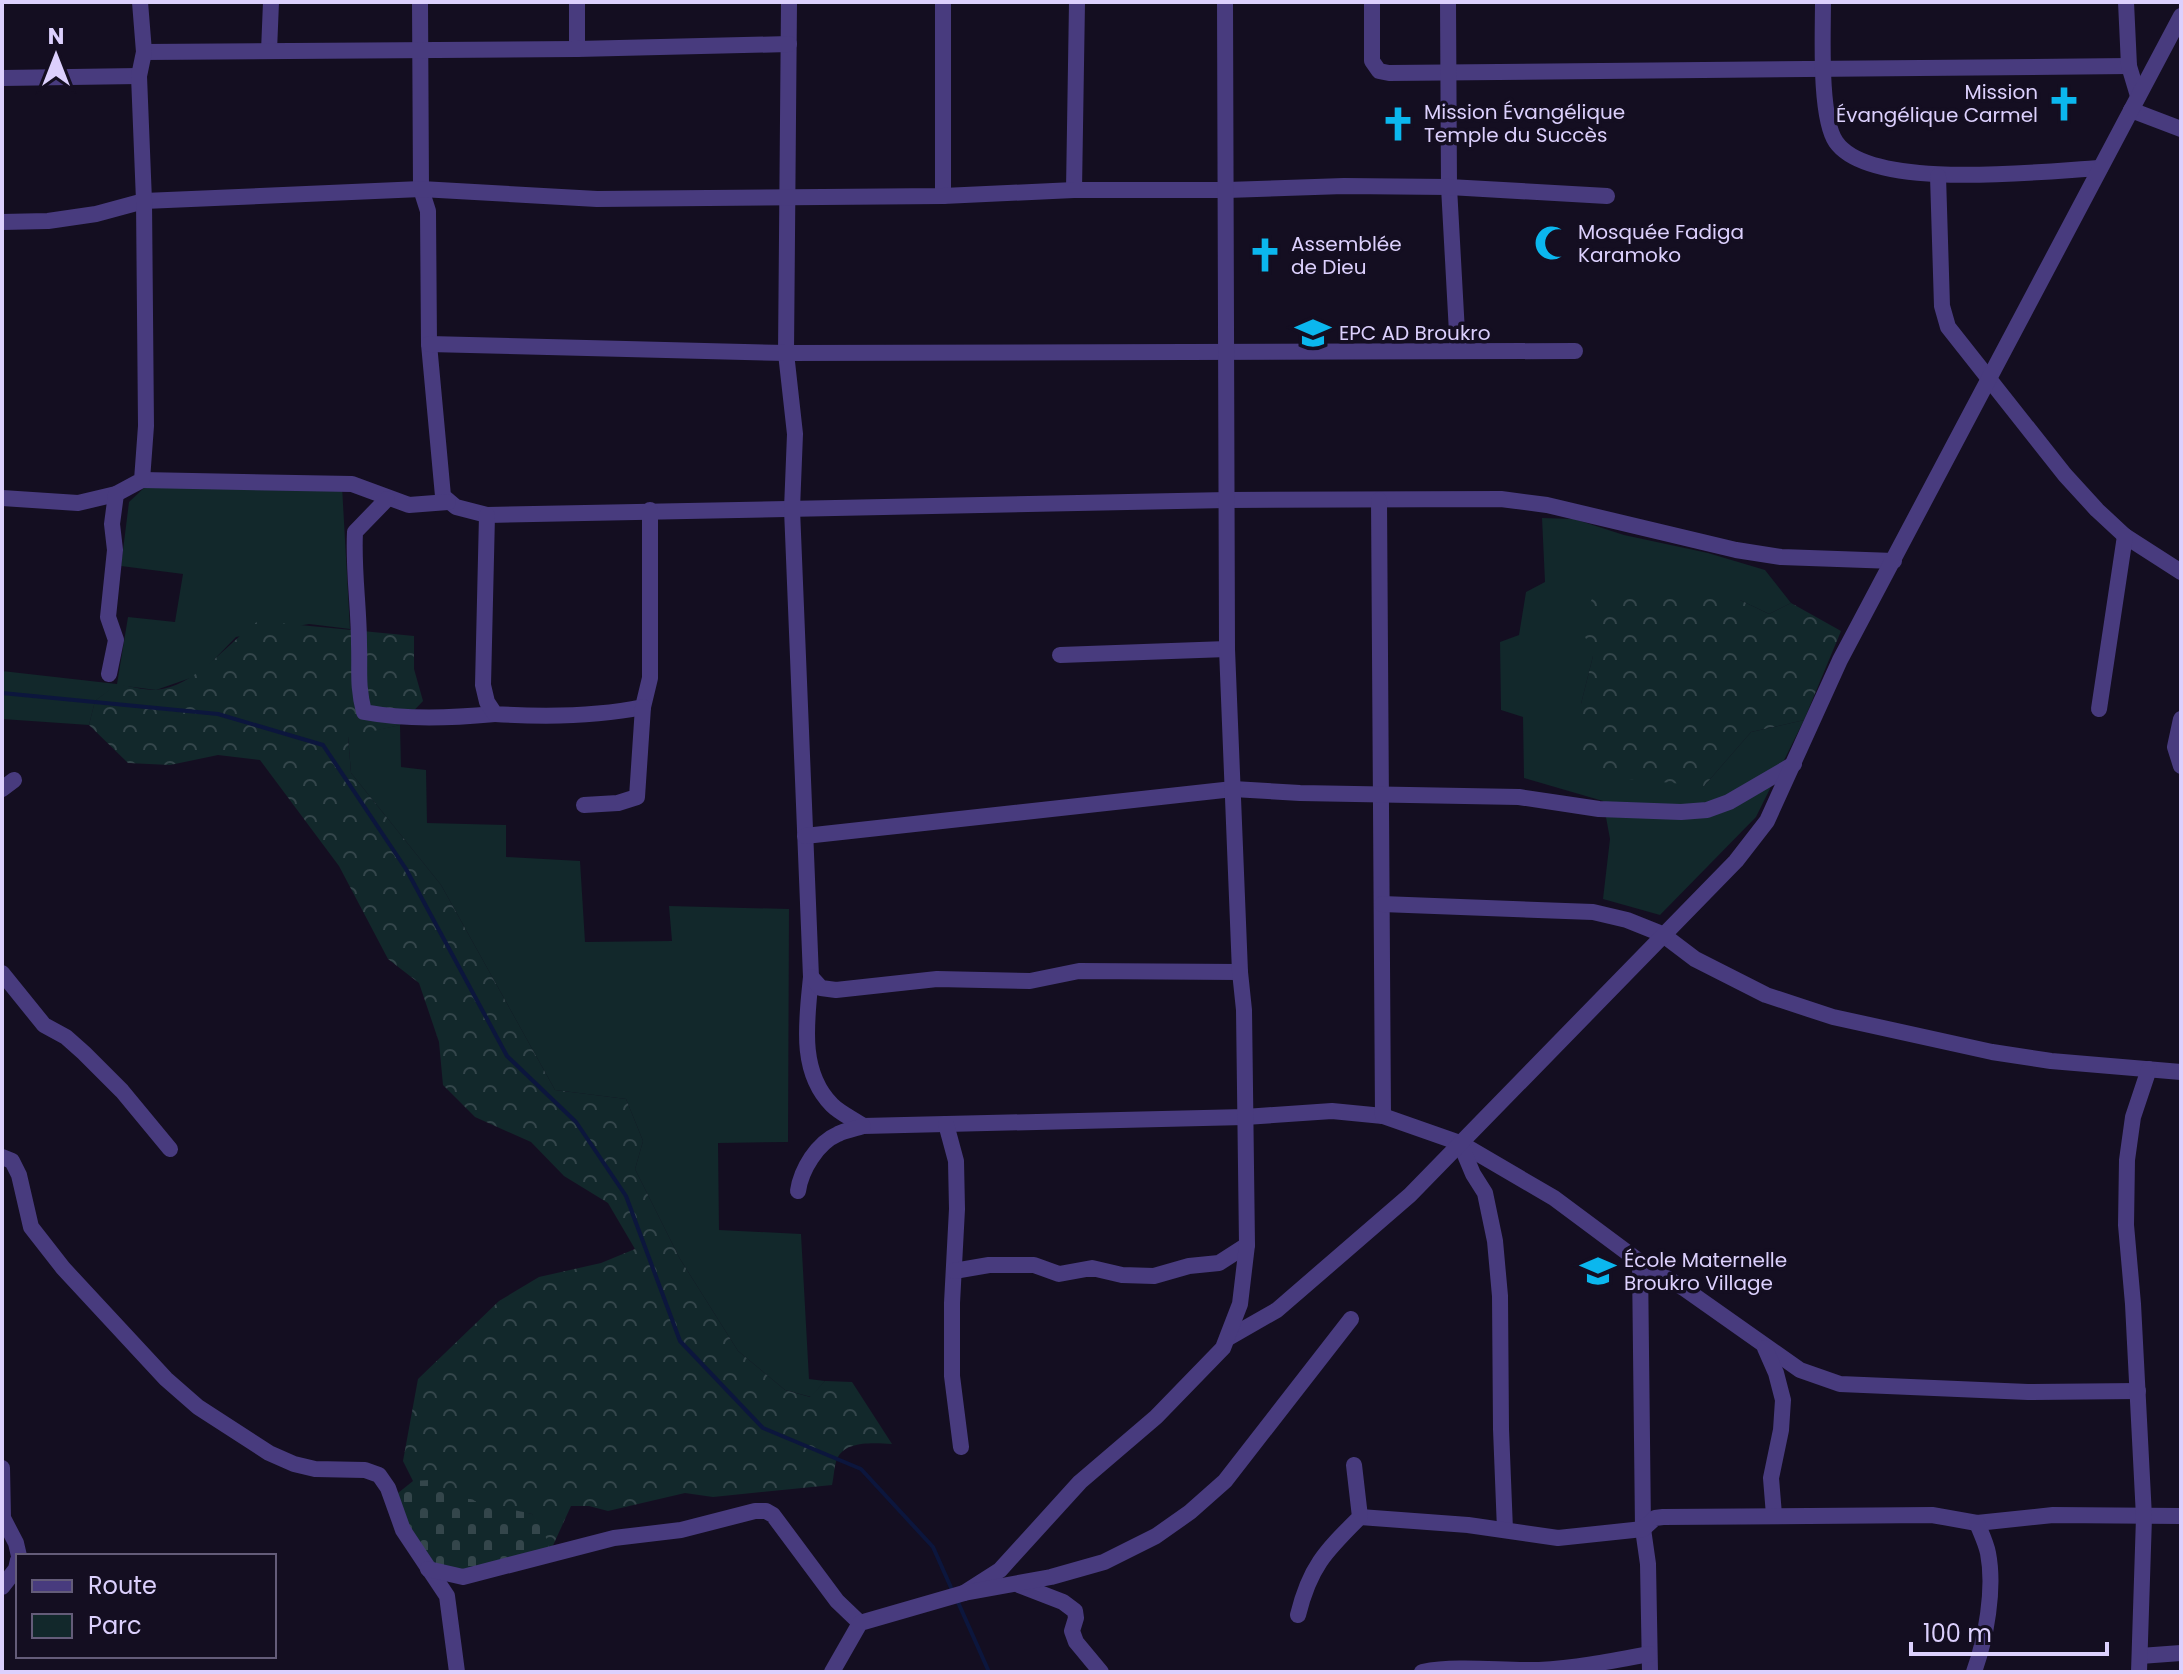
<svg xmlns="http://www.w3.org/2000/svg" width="2183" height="1674" font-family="Poppins,sans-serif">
  <defs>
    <pattern id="forest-crowns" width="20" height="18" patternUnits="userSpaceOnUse" patternTransform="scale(2)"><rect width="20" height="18" fill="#12282b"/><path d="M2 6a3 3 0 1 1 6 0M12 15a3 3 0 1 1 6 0" fill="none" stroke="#34464b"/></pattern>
    <pattern id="cemetery-stones" width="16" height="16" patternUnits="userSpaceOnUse" patternTransform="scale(2)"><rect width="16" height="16" fill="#12282b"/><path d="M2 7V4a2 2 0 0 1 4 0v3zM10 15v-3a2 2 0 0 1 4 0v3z" fill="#34464b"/></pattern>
  </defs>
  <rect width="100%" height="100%" fill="#140e21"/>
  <g fill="#12282b">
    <polygon points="146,486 342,486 350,629 309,624 236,637 199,675 156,690 117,685 95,701 89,725 2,719 2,671 117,684 128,617 175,622 183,574 121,566 129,502"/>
    <polygon points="1542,518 1574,519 1624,535 1708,553 1765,570 1791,603 1769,614 1740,600 1593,656 1581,704 1704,786 1751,732 1804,720 1756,817 1660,915 1603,899 1610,839 1603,801 1524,778 1523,717 1501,710 1500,642 1519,635 1526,592 1545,582"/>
    <polygon points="400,725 401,767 426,770 427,823 506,825 506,857 580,861 585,942 672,941 669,906 789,909 788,1142 718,1143 719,1230 801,1234 809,1379 825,1381 811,1397 785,1390 738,1351 680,1259 635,1169 643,1141 626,1099 555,1090 441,885 351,773 348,736"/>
  </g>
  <g fill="url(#forest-crowns)">
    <polygon points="1694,588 1740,600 1769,614 1791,603 1841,631 1804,720 1751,732 1704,786 1608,777 1576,751 1581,704 1593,656 1579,622 1592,599 1641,592"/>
    <path d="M258,621L414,636V669L423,701L400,725L348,737L351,773L441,885L555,1090L626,1099L643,1141L635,1169L680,1259L738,1351L785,1390L810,1397L825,1381L852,1382L892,1444C875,1443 845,1440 837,1459C834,1466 834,1477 832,1485L713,1497L685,1493L608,1511L589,1506H571L550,1552L532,1514C512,1510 493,1507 473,1502C450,1496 437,1480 413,1481L403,1461L418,1379L499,1301L539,1277L601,1263L635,1249L608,1203L564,1176L531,1142L475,1117L443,1085L439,1042L419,983L388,959L339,866L260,760L218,755L170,765L128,763L89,725L95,701L117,684C129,686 143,690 155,690C196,687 226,644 258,621Z"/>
  </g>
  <path fill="url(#cemetery-stones)" d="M430,1480C464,1503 493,1505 532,1514L544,1531L550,1552L460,1578L435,1570L402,1516L398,1493L413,1481Z"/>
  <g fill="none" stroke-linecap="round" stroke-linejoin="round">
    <g stroke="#0c163d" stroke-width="4">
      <polyline points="2,693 218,714 323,745 406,869 507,1056 576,1122 626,1196 680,1341 763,1428 861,1469 933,1547 953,1592"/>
      <polyline points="957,1600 989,1672"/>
    </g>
    <g stroke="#483b7e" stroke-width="16">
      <polyline points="420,2 421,189 428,211 429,344 443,496 456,507 487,515 1227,500 1501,499 1547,505 1736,550 1781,557 1894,561"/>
      <polyline points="577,2 577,49"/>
      <path d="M789,2L786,353L795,434L792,509L811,977C807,1019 798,1071 832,1105C840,1113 853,1119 863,1126L1245,1117L1332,1111L1383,1116L1460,1143L1554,1198L1640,1262L1685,1289L1800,1370L1840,1384L2028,1392L2138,1391"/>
      <polyline points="943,2 943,196"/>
      <polyline points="1372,2 1372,61 1379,71 1389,73 2129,66"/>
      <polyline points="1448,2 1449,187 1458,351"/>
      <path d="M1823,2C1823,34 1819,117 1836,142C1871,192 2043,171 2100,168"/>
      <polyline points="2126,2 2129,66 2138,96"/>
      <polyline points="269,51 271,2"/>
      <polyline points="144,52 577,49 789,44"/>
      <polyline points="2,78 139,76"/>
      <polyline points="2131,110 2181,129"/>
      <polyline points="1938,176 1942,306 1948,327 2065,475 2097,510 2125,536 2181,572"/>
      <polyline points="1074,190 1077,2"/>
      <polyline points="2,222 48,221 96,214 144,201 421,189 597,199 943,196 1074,190 1227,190 1344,186 1449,187 1607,196"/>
      <polyline points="429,344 786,353 1575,351"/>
      <polyline points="142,480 352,484 409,505 448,502"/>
      <polyline points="2,498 78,503 116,494 142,480 146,426 144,201 139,76 144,52 140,2"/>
      <path d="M387,499L355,532C353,570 359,606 359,644C360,671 357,685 364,712C407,720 451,718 495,714"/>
      <polyline points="1379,500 1383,1116"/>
      <path d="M487,515L483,685L487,702L495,714C544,717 595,717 643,707L650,678V510"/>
      <polyline points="1060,655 1227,649"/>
      <polyline points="109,674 116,640 108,617 115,550 112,524 116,494"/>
      <polyline points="2099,709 2125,536"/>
      <polyline points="2181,719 2175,747 2181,766"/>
      <polyline points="2,789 14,780"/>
      <polyline points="584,805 618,803 637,797 643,707"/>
      <polyline points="805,836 1233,789 1300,793 1519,797 1599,809 1681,812 1707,810 1729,802 1794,764"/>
      <polyline points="1382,904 1593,912 1627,920 1662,934 1695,959 1766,995 1833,1017 1992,1052 2051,1061 2181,1072"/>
      <polyline points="2,973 44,1025 66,1037 84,1053 122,1091 170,1149"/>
      <polyline points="811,977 821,988 836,990 937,979 1030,981 1079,971 1240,972"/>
      <polyline points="946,1124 956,1161 957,1209 952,1303 952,1376 961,1447"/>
      <polyline points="1460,1143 1473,1174 1485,1193 1495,1241 1500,1296 1501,1429 1505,1530"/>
      <polyline points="2,1157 12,1161 19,1175 31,1227 63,1268 166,1379 198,1407 269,1453 294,1464 315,1469 365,1470 379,1475 388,1488 403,1530 447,1596 457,1672"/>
      <path d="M798,1191C801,1170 817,1143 838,1134C846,1130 855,1129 863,1126"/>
      <polyline points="1640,1262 1643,1529 1648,1564 1650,1672"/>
      <polyline points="954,1271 989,1265 1034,1265 1059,1274 1092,1268 1122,1275 1154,1276 1189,1266 1219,1263 1247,1245"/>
      <polyline points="1228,1338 1277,1310 1410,1195 1736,861 1767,821 1840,660 2181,16"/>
      <polyline points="1765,1348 1776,1373 1783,1400 1781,1430 1771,1478 1774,1515"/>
      <polyline points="2,1468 3,1518 16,1543 19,1556"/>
      <polyline points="1360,1517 1468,1525 1558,1538 1643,1529 1655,1518 1663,1517 1932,1515 1977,1523 2053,1515 2181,1516"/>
      <polyline points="428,1569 463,1577 614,1538 681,1530 755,1511 766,1511 773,1515 837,1601 860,1623"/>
      <polyline points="1019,1585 1063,1602 1075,1611 1076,1618 1072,1631 1076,1642 1101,1672"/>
      <polyline points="2,1587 16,1569 18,1560"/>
      <polyline points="964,1593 1000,1570 1080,1482 1156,1417 1223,1348 1240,1304 1247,1245 1244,1010 1240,972 1227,649 1225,2"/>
      <path d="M1298,1615C1310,1566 1326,1551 1360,1517L1354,1465"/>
      <polyline points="2140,1656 2181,1653"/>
      <polyline points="832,1672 860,1623 964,1593 1051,1577 1104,1562 1156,1536 1190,1512 1225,1481 1351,1319"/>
      <path d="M1422,1672C1460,1665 1500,1671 1539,1670C1577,1668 1612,1661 1649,1654"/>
      <path d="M1974,1672C1986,1638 1995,1589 1988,1553C1986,1543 1981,1533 1977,1523"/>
      <polyline points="2139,1672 2144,1517 2133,1304 2126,1225 2127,1160 2133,1117 2149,1069"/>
    </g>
  </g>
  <defs>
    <g id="church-bare" transform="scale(2.76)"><path d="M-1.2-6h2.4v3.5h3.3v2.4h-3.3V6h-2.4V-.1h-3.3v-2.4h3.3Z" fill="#0bb7ee" stroke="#140e21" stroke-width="2.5" paint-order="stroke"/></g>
    <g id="mosque-bare" transform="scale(2.76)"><path d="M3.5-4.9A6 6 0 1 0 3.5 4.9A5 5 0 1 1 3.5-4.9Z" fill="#0bb7ee" stroke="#140e21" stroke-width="2.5" paint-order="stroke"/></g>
    <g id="school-bare" transform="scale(2.76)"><path d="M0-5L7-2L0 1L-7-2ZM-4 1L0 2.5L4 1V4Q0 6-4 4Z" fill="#0bb7ee" stroke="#140e21" stroke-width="2.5" paint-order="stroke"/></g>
  </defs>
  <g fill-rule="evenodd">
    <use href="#church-bare" x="2064" y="104"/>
    <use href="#church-bare" x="1398" y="124"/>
    <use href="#mosque-bare" x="1552" y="243"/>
    <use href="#church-bare" x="1265" y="255"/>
    <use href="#school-bare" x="1313" y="333"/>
    <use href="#school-bare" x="1598" y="1271"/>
  </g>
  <g text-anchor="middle" stroke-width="7" stroke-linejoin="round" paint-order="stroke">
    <g font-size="20" fill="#dcd0fd" stroke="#140e21" text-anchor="start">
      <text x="2038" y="99" text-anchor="end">Mission<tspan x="2038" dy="23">Évangélique Carmel</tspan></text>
      <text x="1424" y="119">Mission Évangélique<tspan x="1424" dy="23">Temple du Succès</tspan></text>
      <text x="1578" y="239">Mosquée Fadiga<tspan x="1578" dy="23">Karamoko</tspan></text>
      <text x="1291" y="251">Assemblée<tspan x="1291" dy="23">de Dieu</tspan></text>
      <text x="1339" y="340">EPC AD Broukro</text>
      <text x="1624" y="1267">École Maternelle<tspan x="1624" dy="23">Broukro Village</tspan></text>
    </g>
  </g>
  <rect width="2183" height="1674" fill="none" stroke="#dcd0fd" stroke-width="8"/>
  <rect x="16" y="1554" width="260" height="104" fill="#140e21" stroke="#645c79" stroke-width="2"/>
  <rect x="32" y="1580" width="40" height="12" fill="#483b7e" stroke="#645c79" stroke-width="2"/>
  <text x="88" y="1594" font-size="24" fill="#dcd0fd">Route</text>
  <rect x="32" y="1614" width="40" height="24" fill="#12282b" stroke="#645c79" stroke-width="2"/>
  <text x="88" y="1634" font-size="24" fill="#dcd0fd">Parc</text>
  <g transform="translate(56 56)" stroke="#140e21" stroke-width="6" paint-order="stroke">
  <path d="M0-6L14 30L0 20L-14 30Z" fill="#dcd0fd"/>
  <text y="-12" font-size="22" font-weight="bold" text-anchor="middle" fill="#dcd0fd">N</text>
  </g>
  <path d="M1911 1642v12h196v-12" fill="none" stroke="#dcd0fd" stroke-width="4"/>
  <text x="1923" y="1642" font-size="24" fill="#dcd0fd" stroke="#140e21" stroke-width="6" paint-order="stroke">100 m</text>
</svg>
